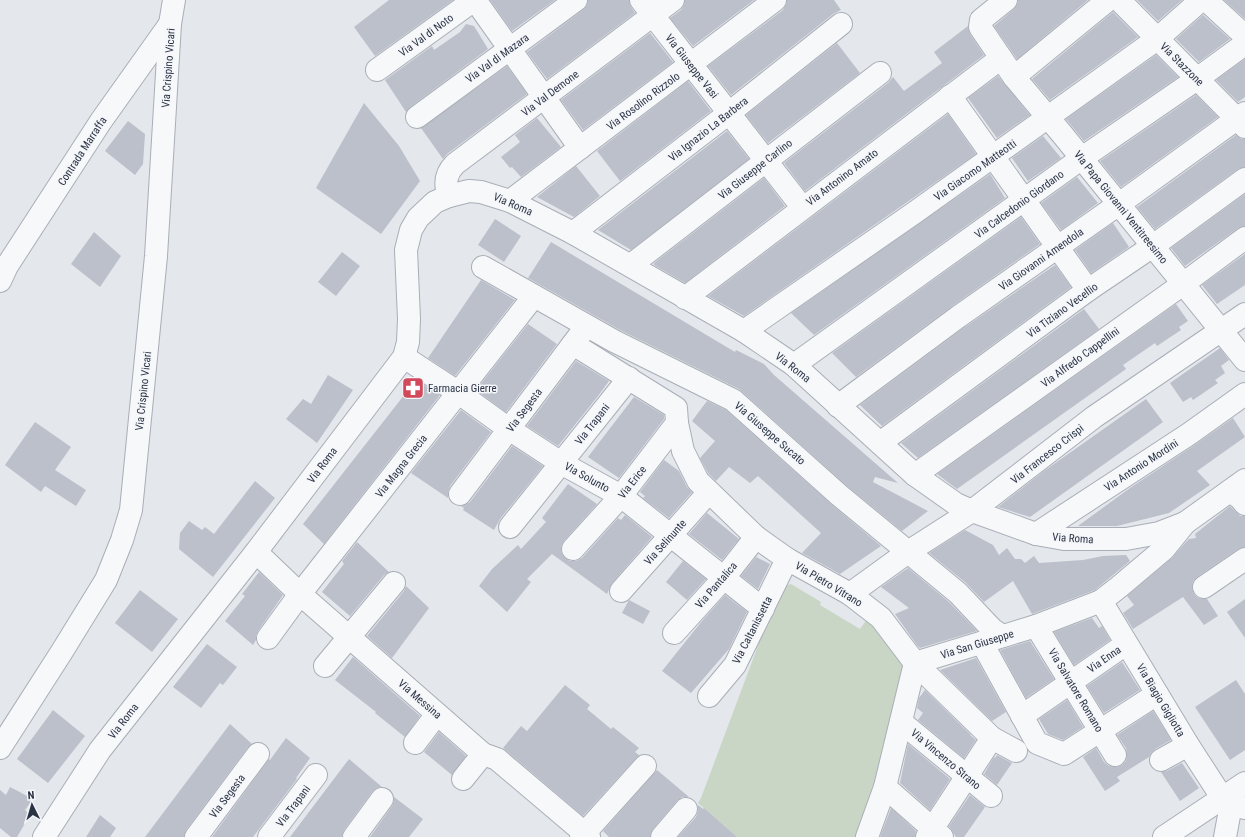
<svg xmlns="http://www.w3.org/2000/svg" width="1245" height="837" font-family="'Roboto Condensed',sans-serif">
  <rect width="100%" height="100%" fill="#e4e7ec"/>
  <polygon fill="#c9d6c5" points="791,584 821,602 820,605 860,629 867,619 904,667 883,752 857,837 737,837 698,803 701,798 780,587"/>
  <g fill="#bbc0ca">
    <polygon points="389,0 453,0 375,56 354,27"/>
    <polygon points="490,0 555,0 512,31"/>
    <polygon points="588,0 629,0 631,7 635,13 547,79 527,52 583,10 587,5"/>
    <polygon points="685,0 754,0 693,46 670,18 681,10 684,5"/>
    <polygon points="787,0 834,0 841,10 833,14 731,95 708,66 783,10 786,5"/>
    <polygon points="1018,0 1088,0 1017,59 994,26 1014,9 1017,5"/>
    <polygon points="1137,0 1182,0 1158,21"/>
    <polygon points="1224,0 1245,0 1245,19"/>
    <polygon points="1113,12 1138,37 1050,100 1032,79"/>
    <polygon points="1203,15 1230,39 1199,62 1176,39"/>
    <polygon points="466,24 474,26 488,49 410,107 406,112 385,80 432,46 434,50 460,32"/>
    <polygon points="968,26 970,34 984,55 805,191 784,163 888,83 893,77 904,91 942,63 934,52"/>
    <polygon points="650,33 673,62 583,130 561,100"/>
    <polygon points="837,43 860,73 768,143 746,115"/>
    <polygon points="1156,55 1178,77 1084,141 1066,119"/>
    <polygon points="1245,59 1245,97 1238,102 1216,80"/>
    <polygon points="507,66 527,94 447,154 443,159 421,128"/>
    <polygon points="998,76 1030,115 997,138 968,98"/>
    <polygon points="688,81 711,111 620,181 597,151"/>
    <polygon points="1196,95 1218,117 1121,187 1100,161"/>
    <polygon points="364,103 399,146 420,181 381,234 316,188"/>
    <polygon points="948,114 976,154 744,316 708,296"/>
    <polygon points="537,118 561,147 521,177 512,167 510,168 501,157 520,142 515,135"/>
    <polygon points="128,121 145,134 143,164 135,175 105,151"/>
    <polygon points="727,131 749,159 631,250 598,230"/>
    <polygon points="1236,135 1241,139 1245,139 1245,167 1238,169 1155,229 1137,207"/>
    <polygon points="1043,136 1061,158 1028,181 1012,158"/>
    <polygon points="576,166 600,196 574,217 537,197"/>
    <polygon points="990,174 1005,198 814,335 791,313"/>
    <polygon points="1077,177 1098,203 1061,230 1041,203"/>
    <polygon points="764,178 785,206 685,283 654,265 654,263"/>
    <polygon points="1245,194 1245,226 1238,228 1185,266 1171,248"/>
    <polygon points="1021,217 1040,244 951,307 856,377 832,353"/>
    <polygon points="495,219 521,236 504,262 478,245"/>
    <polygon points="1113,223 1129,247 1091,273 1075,250"/>
    <polygon points="94,232 121,256 100,287 71,264"/>
    <polygon points="551,242 735,352 736,350 764,364 774,375 898,483 875,477 873,482 928,511 902,531 847,486 739,389 620,330 528,278"/>
    <polygon points="342,252 360,266 336,296 318,282"/>
    <polygon points="1245,254 1245,285 1217,304 1202,285"/>
    <polygon points="1055,265 1071,287 882,426 860,405 965,327"/>
    <polygon points="481,280 515,300 455,376 428,358"/>
    <polygon points="1176,304 1188,321 1179,327 1181,330 1157,346 1155,343 1123,365 1126,369 957,489 937,474"/>
    <polygon points="1084,309 1099,329 918,458 901,443"/>
    <polygon points="528,324 557,344 506,412 476,390"/>
    <polygon points="1220,348 1229,360 1221,366 1225,373 1215,380 1218,383 1193,400 1191,397 1183,402 1170,383"/>
    <polygon points="576,361 609,381 598,396 558,446 527,426"/>
    <polygon points="328,375 353,390 317,443 286,419 303,399 311,404"/>
    <polygon points="416,380 440,395 324,544 303,524"/>
    <polygon points="634,397 664,415 664,419 619,478 588,457"/>
    <polygon points="1146,399 1163,422 1152,430 1030,517 998,507 1044,471"/>
    <polygon points="707,401 726,410 831,504 881,546 840,574 802,553 821,533 778,494 758,476 750,483 729,467 716,481 708,473 700,458 715,441 692,421"/>
    <polygon points="461,410 491,432 450,486 448,492 448,498 411,473"/>
    <polygon points="1233,418 1245,437 1197,471 1210,485 1169,513 1117,526 1078,526 1130,488 1196,444"/>
    <polygon points="35,422 71,447 55,470 86,490 76,506 45,486 41,492 5,465"/>
    <polygon points="512,446 543,466 500,519 494,530 463,510 464,508 461,506 465,505 470,502"/>
    <polygon points="664,460 679,471 687,487 692,492 669,518 643,498 645,496 640,492"/>
    <polygon points="255,481 275,498 213,577 179,549 180,533 189,521 202,530 205,527 214,534"/>
    <polygon points="568,484 597,504 564,541 561,546 561,552 565,558 570,561 576,561 582,558 618,518 621,520 625,515 652,537 612,583 607,594 552,554 527,579 531,582 507,612 479,586 492,569 518,545 521,549 546,522 542,518"/>
    <polygon points="1230,506 1240,516 1245,516 1245,547 1238,549 1197,577 1193,581 1192,588 1194,594 1198,598 1207,599 1218,616 1204,625 1183,597 1133,629 1123,613 1134,605 1127,596 1172,558 1185,543 1189,539 1196,538 1195,534"/>
    <polygon points="707,513 739,539 722,560 689,534"/>
    <polygon points="965,530 993,545 999,555 1007,548 1015,559 1021,559 1025,563 1034,556 1039,563 1083,560 1103,556 1126,555 1130,561 1095,590 1032,614 1013,581 984,602 966,583 929,553"/>
    <polygon points="357,542 389,572 384,575 350,616 322,592 344,564 342,561"/>
    <polygon points="756,557 770,564 758,589 741,576"/>
    <polygon points="683,561 706,579 687,600 666,582"/>
    <polygon points="908,568 949,602 977,631 920,648 917,645 895,614 909,608 881,587"/>
    <polygon points="259,572 283,595 258,631 256,636 256,640 253,645 225,621 245,596 242,594"/>
    <polygon points="406,586 429,608 392,658 367,636 404,591"/>
    <polygon points="140,590 178,619 152,652 115,623"/>
    <polygon points="725,595 747,612 729,649 691,693 662,671 702,621"/>
    <polygon points="1245,599 1245,638 1227,612"/>
    <polygon points="629,600 650,611 643,624 622,613"/>
    <polygon points="1092,618 1099,628 1102,626 1110,640 1074,665 1054,632"/>
    <polygon points="1030,641 1054,679 1026,698 1000,650"/>
    <polygon points="207,644 237,667 223,685 220,683 201,708 173,687"/>
    <polygon points="353,657 420,716 405,737 375,713 376,712 335,680"/>
    <polygon points="976,658 1006,712 992,721 940,670"/>
    <polygon points="1122,662 1140,690 1104,713 1087,686"/>
    <polygon points="1236,680 1245,694 1245,750 1230,760 1195,707"/>
    <polygon points="565,685 590,705 587,709 611,729 613,727 639,748 635,752 639,755 583,816 503,748 521,726 527,731"/>
    <polygon points="925,690 971,735 970,735 976,740 964,758 918,720 923,713 917,708 919,698"/>
    <polygon points="1067,700 1083,727 1063,740 1048,734 1039,719"/>
    <polygon points="53,710 85,736 48,783 17,759"/>
    <polygon points="1153,711 1171,740 1155,749 1151,753 1149,757 1117,777 1120,781 1105,791 1083,757 1096,748 1104,762 1109,766 1116,767 1122,765 1126,761 1127,754 1126,748 1117,735"/>
    <polygon points="230,724 252,744 248,747 186,830 184,837 145,837"/>
    <polygon points="439,732 466,756 452,775 424,752"/>
    <polygon points="286,738 310,758 296,778 297,779 253,837 212,837 269,759 270,760"/>
    <polygon points="908,744 950,779 930,810 900,783"/>
    <polygon points="997,755 1012,763 997,785 984,774 994,757 995,758"/>
    <polygon points="349,759 382,787 377,788 372,792 344,830 342,837 290,837"/>
    <polygon points="1182,763 1199,788 1180,801 1161,772 1167,771"/>
    <polygon points="657,770 689,797 682,797 677,801 653,829 650,837 609,837 603,831"/>
    <polygon points="10,787 33,799 25,810 30,815 17,837 11,837 0,828 0,790 6,795"/>
    <polygon points="970,795 985,807 964,837 956,837 949,826"/>
    <polygon points="394,797 423,819 409,837 370,837 392,806 394,801"/>
    <polygon points="698,805 703,809 704,808 737,837 678,837 696,817 698,811"/>
    <polygon points="891,808 916,831 915,837 880,837"/>
    <polygon points="100,815 116,828 110,837 86,837"/>
  </g>
  <g fill="none" stroke-linecap="round" stroke-linejoin="round">
    <g stroke="#a9aeb7" stroke-width="24">
      <g id="minor">
        <polyline points="475,0 580,148"/>
        <polyline points="641,0 802,207"/>
        <polyline points="1006,0 981,20 980,27 1014,77 1062,134 1245,360"/>
        <polyline points="1119,0 1245,127"/>
        <polyline points="1206,0 1245,36"/>
        <polyline points="377,70 474,0"/>
        <polyline points="1014,77 1108,0"/>
        <polyline points="950,96 1088,290"/>
        <polyline points="417,117 576,0"/>
        <path d="M449,196C444,183 446,173 455,164L673,0"/>
        <polyline points="510,201 775,0"/>
        <polyline points="573,233 729,113 841,24"/>
        <polyline points="631,265 880,73"/>
        <polyline points="483,267 614,341 733,400 839,495 958,593 992,629 1002,636"/>
        <polyline points="0,281 7,266 101,121 170,24"/>
        <polyline points="685,298 1001,58"/>
        <polyline points="744,331 914,213 1157,39 1201,0"/>
        <polyline points="404,357 459,393 509,429 561,463 621,496 763,609"/>
        <polyline points="794,365 1082,158 1197,79 1245,44"/>
        <polyline points="838,406 958,317 1119,204 1245,113"/>
        <polyline points="677,423 683,451 698,481 756,537 787,559 850,594 881,618 915,663 992,738 1016,751"/>
        <polyline points="880,443 1088,290 1153,246 1245,179"/>
        <polyline points="915,475 1183,284 1245,238"/>
        <polyline points="1230,491 1240,498 1245,504"/>
        <polyline points="460,494 582,332"/>
        <polyline points="510,527 629,378"/>
        <polyline points="1036,534 1189,434 1245,394"/>
        <polyline points="573,549 621,496 677,423 676,408 573,344"/>
        <polyline points="256,552 300,594 483,754 497,759 589,837"/>
        <polyline points="1204,587 1245,559"/>
        <polyline points="621,591 709,492"/>
        <polyline points="850,594 908,552 972,511 1094,417 1245,314"/>
        <polyline points="1101,601 1188,745 1223,799 1231,805 1245,808"/>
        <polyline points="1036,626 1115,755"/>
        <polyline points="674,633 723,579 756,537"/>
        <polyline points="268,638 300,594 534,296"/>
        <polyline points="982,643 1037,743 1064,754 1157,694"/>
        <polyline points="325,666 394,583"/>
        <polyline points="709,696 735,665 787,559"/>
        <polyline points="1022,716 1126,644"/>
        <polyline points="901,722 991,796"/>
        <polyline points="415,743 437,714"/>
        <polyline points="0,748 61,653 106,580 122,540 131,510 156,256 170,24 174,0"/>
        <polyline points="1161,760 1188,745"/>
        <polyline points="463,779 483,754"/>
        <polyline points="885,787 942,837"/>
        <polyline points="44,837 100,750 256,552 404,357 408,342 409,319 406,250 411,230 418,218 435,202 449,196 469,191 481,192 510,201 573,233 744,331 794,365 915,475 956,504 972,511 1036,534 1064,539 1126,539 1159,533 1185,523 1245,480"/>
        <polyline points="196,837 258,754"/>
        <polyline points="269,837 316,775"/>
        <polyline points="354,837 382,799"/>
        <polyline points="581,837 645,766"/>
        <polyline points="662,837 686,809"/>
        <polyline points="867,837 885,787 915,663 1036,626 1101,601 1119,587 1164,549 1185,523"/>
        <polyline points="927,837 992,738"/>
        <polyline points="1164,837 1245,783"/>
        <polyline points="1225,837 1231,805"/>
      </g>
    </g>
    <use href="#minor" stroke="#f7f8fa" stroke-width="22"/>
  </g>
  <defs>
    <g id="pharmacy-square" transform="scale(1.15)"><rect x="-9" y="-9" width="18" height="18" rx="4" fill="#d1495b" stroke="#f4f6f9"/><path d="M-2-6h4v4h4v4h-4v4h-4v-4h-4v-4h4Z" fill="#fff"/></g>
  </defs>
  <g fill-rule="evenodd">
    <use href="#pharmacy-square" x="413" y="388"/>
  </g>
  <g text-anchor="middle" stroke-width="3" stroke-linejoin="round" paint-order="stroke">
    <g font-size="11" fill="#2b3445" stroke="#f4f6f9">
      <text transform="translate(426 35) rotate(-36)" y="4">Via Val di Noto</text>
      <text transform="translate(497 58) rotate(-36)" y="4">Via Val di Mazara</text>
      <text transform="translate(1182 64) rotate(45)" y="4">Via Stazzone</text>
      <text transform="translate(692 66) rotate(52)" y="4">Via Giuseppe Vasi</text>
      <text transform="translate(168 68) rotate(-86)" y="4">Via Crispino Vicari</text>
      <text transform="translate(550 93) rotate(-37)" y="4">Via Val Demone</text>
      <text transform="translate(643 101) rotate(-37)" y="4">Via Rosolino Rizzolo</text>
      <text transform="translate(708 129) rotate(-38)" y="4">Via Ignazio La Barbera</text>
      <text transform="translate(82 151) rotate(-57)" y="4">Contrada Marraffa</text>
      <text transform="translate(755 169) rotate(-38)" y="4">Via Giuseppe Carlino</text>
      <text transform="translate(975 170) rotate(-35)" y="4">Via Giacomo Matteotti</text>
      <text transform="translate(842 177) rotate(-37)" y="4">Via Antonino Amato</text>
      <text transform="translate(513 204) rotate(23)" y="4">Via Roma</text>
      <text transform="translate(1019 204) rotate(-36)" y="4">Via Calcedonio Giordano</text>
      <text transform="translate(1121 207) rotate(51)" y="4">Via Papa Giovanni Ventitreesimo</text>
      <text transform="translate(1041 259) rotate(-35)" y="4">Via Giovanni Amendola</text>
      <text transform="translate(1062 310) rotate(-36)" y="4">Via Tiziano Vecellio</text>
      <text transform="translate(1080 357) rotate(-36)" y="4">Via Alfredo Cappellini</text>
      <text transform="translate(793 367) rotate(38)" y="4">Via Roma</text>
      <text transform="translate(143 391) rotate(-84)" y="4">Via Crispino Vicari</text>
      <text transform="translate(524 410) rotate(-53)" y="4">Via Segesta</text>
      <text transform="translate(592 424) rotate(-52)" y="4">Via Trapani</text>
      <text transform="translate(770 433) rotate(41)" y="4">Via Giuseppe Sucato</text>
      <text transform="translate(1047 454) rotate(-38)" y="4">Via Francesco Crispi</text>
      <text transform="translate(322 465) rotate(-53)" y="4">Via Roma</text>
      <text transform="translate(1141 465) rotate(-33)" y="4">Via Antonio Mordini</text>
      <text transform="translate(401 466) rotate(-52)" y="4">Via Magna Grecia</text>
      <text transform="translate(587 477) rotate(29)" y="4">Via Solunto</text>
      <text transform="translate(632 482) rotate(-52)" y="4">Via Erice</text>
      <text transform="translate(1073 538) rotate(4)" y="4">Via Roma</text>
      <text transform="translate(665 542) rotate(-48)" y="4">Via Selinunte</text>
      <text transform="translate(829 584) rotate(31)" y="4">Via Pietro Vitrano</text>
      <text transform="translate(716 585) rotate(-49)" y="4">Via Pantalica</text>
      <text transform="translate(752 630) rotate(-63)" y="4">Via Caltanissetta</text>
      <text transform="translate(977 644) rotate(-17)" y="4">Via San Giuseppe</text>
      <text transform="translate(1104 659) rotate(-35)" y="4">Via Enna</text>
      <text transform="translate(1076 690) rotate(59)" y="4">Via Salvatore Romano</text>
      <text transform="translate(420 699) rotate(41)" y="4">Via Messina</text>
      <text transform="translate(1161 700) rotate(59)" y="4">Via Biagio Gigliotta</text>
      <text transform="translate(123 721) rotate(-52)" y="4">Via Roma</text>
      <text transform="translate(946 759) rotate(40)" y="4">Via Vincenzo Strano</text>
      <text transform="translate(227 796) rotate(-53)" y="4">Via Segesta</text>
      <text transform="translate(293 806) rotate(-53)" y="4">Via Trapani</text>
    </g>
    <g font-size="11" fill="#2b3445" stroke="#f4f6f9" text-anchor="start">
      <text x="428" y="392">Farmacia Gierre</text>
    </g>
  </g>
  <g transform="translate(32 805) rotate(355)" stroke="#f4f6f9" stroke-width="3" paint-order="stroke">
  <path d="M0-3L7 15L0 10L-7 15Z" fill="#2b3445"/>
  <text y="-6" font-size="11" font-weight="bold" text-anchor="middle" fill="#2b3445">N</text>
  </g>
</svg>
